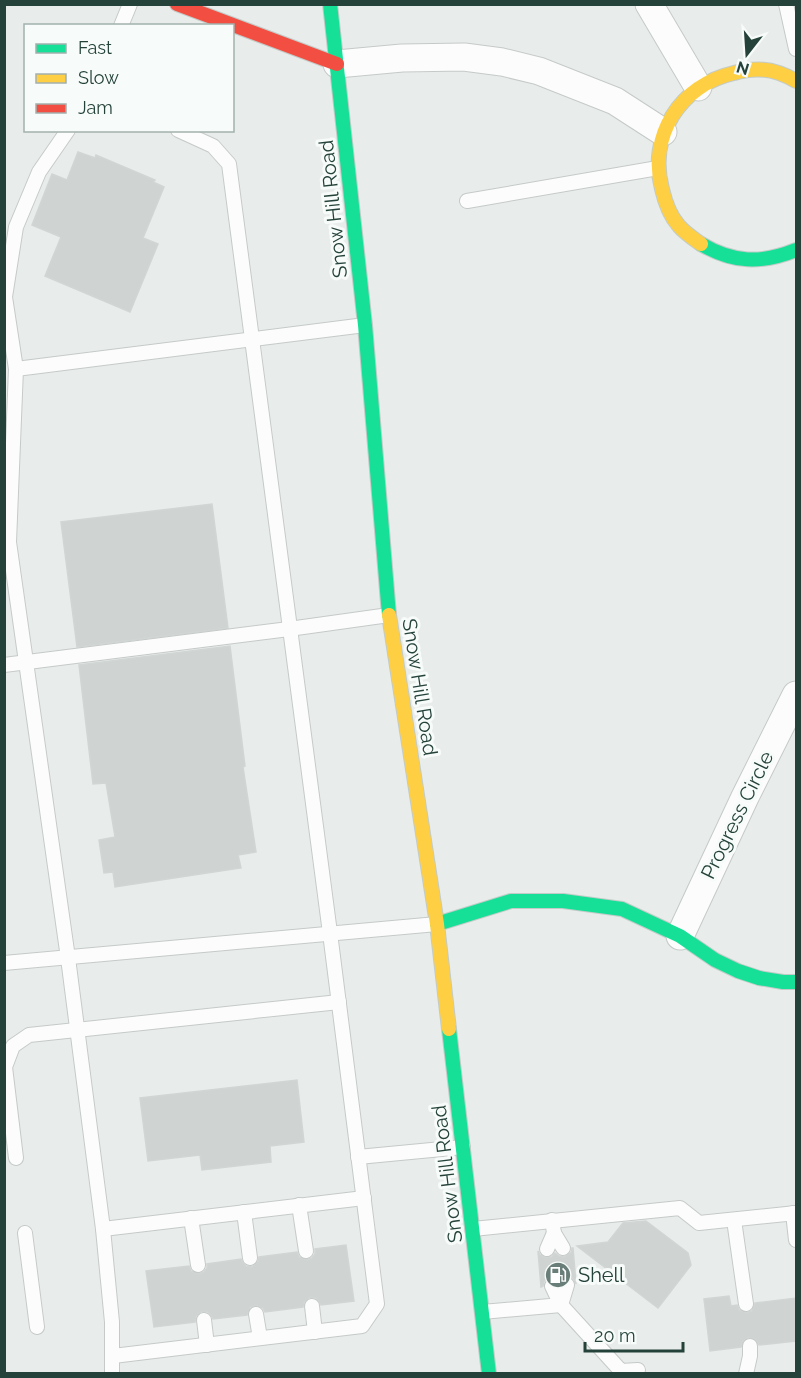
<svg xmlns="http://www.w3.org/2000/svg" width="801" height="1378" font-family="Raleway,sans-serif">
  <rect width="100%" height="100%" fill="#e8edeb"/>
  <g fill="#cfd4d2" stroke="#d1d6d4" stroke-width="1.5">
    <polygon points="78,152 95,158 96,155 155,180 153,182 164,187 143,238 158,244 130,312 45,276 61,237 32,225 52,174 67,180"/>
    <polygon points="212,504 228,628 77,647 61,522"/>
    <polygon points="230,646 245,766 243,767 256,852 238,855 241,868 115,887 113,872 104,873 99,840 115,837 106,783 93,784 79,665"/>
    <polygon points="297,1080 304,1142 270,1146 271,1162 202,1170 200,1155 148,1161 140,1098"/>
    <polygon points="646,1221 688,1253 691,1265 658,1308 577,1246 608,1242 623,1223"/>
    <polygon points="346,1245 354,1301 321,1305 316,1298 310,1297 304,1302 303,1307 265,1312 263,1308 255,1305 250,1307 247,1315 213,1319 211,1315 208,1312 202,1311 196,1316 195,1322 154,1327 146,1271 189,1266 191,1271 199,1274 204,1272 207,1268 207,1264 241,1259 243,1263 246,1266 252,1267 258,1262 259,1257 297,1252 299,1257 307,1260 312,1258 315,1254 315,1249"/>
    <polygon points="572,1248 573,1248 576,1284 573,1278 566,1276 559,1281 553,1277 549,1278 544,1281 543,1286 541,1287 538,1251 540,1255 544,1257 552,1257 555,1253 559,1256 564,1257 571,1253"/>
    <polygon points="729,1296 731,1306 737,1305 739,1310 747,1313 752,1311 755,1303 796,1298 796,1341 759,1345 755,1339 749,1337 743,1341 741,1347 710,1351 704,1299"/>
  </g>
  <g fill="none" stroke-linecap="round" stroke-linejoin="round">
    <g stroke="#c5cac8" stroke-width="16">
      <g id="lane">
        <polyline points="786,4 796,49"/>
        <polyline points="121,26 130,4"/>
        <polyline points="68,130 39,172 16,227 5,297 16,369 9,542 68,958 103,1229 112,1322 112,1374"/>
        <polyline points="467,201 658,168"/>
        <polyline points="16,369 365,325"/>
        <polyline points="4,665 289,629 389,615"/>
        <polyline points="4,963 437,924"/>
        <polyline points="358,1157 463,1147"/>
        <polyline points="16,1158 5,1067 13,1046 29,1035 339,1002"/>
        <polyline points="299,1205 306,1251"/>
        <polyline points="244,1212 250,1258"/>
        <polyline points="793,1213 796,1240"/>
        <polyline points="191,1218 198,1265"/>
        <polyline points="552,1220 554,1233 563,1248"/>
        <polyline points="734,1220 746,1304"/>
        <polyline points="103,1229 364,1198"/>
        <polyline points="473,1229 680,1208 699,1223 796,1213"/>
        <polyline points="25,1233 37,1327"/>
        <polyline points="547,1249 554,1233"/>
        <polyline points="567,1285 561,1305 621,1371 638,1370"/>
        <polyline points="312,1306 315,1332"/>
        <polyline points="482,1312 561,1305 552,1286"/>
        <polyline points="256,1314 260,1338"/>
        <polyline points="204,1320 207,1345"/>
        <polyline points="113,1356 362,1326 377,1304 330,933 229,164 213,146 178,130"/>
        <polyline points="746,1374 750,1356 750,1346"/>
      </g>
    </g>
    <g stroke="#c5cac8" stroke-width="29">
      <g id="street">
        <polyline points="649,4 698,87"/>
        <polyline points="337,64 402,58 464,57 502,62 539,71 615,101 663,132"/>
        <polyline points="680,936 745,797 796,695"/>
      </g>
    </g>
    <g stroke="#c3cbc8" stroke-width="16">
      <g id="fast">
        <polyline points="330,4 365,325 389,615"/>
        <path d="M701,244C733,263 761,264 796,250"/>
        <polyline points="437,924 511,901 563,901 622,909 680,936 715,960 738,971 759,978 783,982 796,982"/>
        <polyline points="449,1029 489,1374"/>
      </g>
    </g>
    <g stroke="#c3cbc8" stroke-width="16">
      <g id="slow">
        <path d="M701,244C694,239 685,233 679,226C670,216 665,202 662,189C648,136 680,85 734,73C748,69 765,68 779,73C785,75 791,78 796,81"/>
        <polyline points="389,615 437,924 449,1029"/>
      </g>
    </g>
    <g stroke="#c3cbc8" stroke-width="16">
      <polyline id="jam" points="177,4 337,64"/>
    </g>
    <use href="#lane" stroke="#fcfcfc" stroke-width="14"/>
    <use href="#street" stroke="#fcfcfc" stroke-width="27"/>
    <use href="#fast" stroke="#16e098" stroke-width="14"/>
    <use href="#slow" stroke="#ffcf43" stroke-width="14"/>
    <use href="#jam" stroke="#f24e42" stroke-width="14"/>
  </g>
  <defs>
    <g id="fuel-disc" transform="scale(1.35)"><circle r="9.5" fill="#697e78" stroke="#f7fbf9"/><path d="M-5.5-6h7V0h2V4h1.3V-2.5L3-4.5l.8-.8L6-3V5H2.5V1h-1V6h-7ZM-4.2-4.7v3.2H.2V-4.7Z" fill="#fff"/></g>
  </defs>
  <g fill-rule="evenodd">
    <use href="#fuel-disc" x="558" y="1275"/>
  </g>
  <g text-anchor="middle" stroke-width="6" stroke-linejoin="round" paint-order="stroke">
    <g font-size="20" fill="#24423a" stroke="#f7fbf9">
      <text transform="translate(333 209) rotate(-96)" y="7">Snow Hill Road</text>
      <text transform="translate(420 687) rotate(81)" y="7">Snow Hill Road</text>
      <text transform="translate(737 815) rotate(-64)" y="7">Progress Circle</text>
      <text transform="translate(447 1174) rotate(-97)" y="7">Snow Hill Road</text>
    </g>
    <g font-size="20" fill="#24423a" stroke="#f7fbf9" text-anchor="start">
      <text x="578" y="1282">Shell</text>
    </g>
  </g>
  <rect width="801" height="1378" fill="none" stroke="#24423a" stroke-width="12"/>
  <rect x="24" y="24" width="210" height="108" fill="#f7fbf9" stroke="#a3b1ad" stroke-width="1.5"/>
  <rect x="36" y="44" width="30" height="9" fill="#16e098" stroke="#a3b1ad" stroke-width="1.5"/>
  <text x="78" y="54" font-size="18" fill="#24423a">Fast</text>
  <rect x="36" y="74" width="30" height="9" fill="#ffcf43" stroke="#a3b1ad" stroke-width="1.5"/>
  <text x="78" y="84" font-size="18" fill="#24423a">Slow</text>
  <rect x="36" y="104" width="30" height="9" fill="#f24e42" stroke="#a3b1ad" stroke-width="1.5"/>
  <text x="78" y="114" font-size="18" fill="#24423a">Jam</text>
  <g transform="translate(747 54) rotate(197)" stroke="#f7fbf9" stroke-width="4.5" paint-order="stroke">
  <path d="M0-4.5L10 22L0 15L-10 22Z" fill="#24423a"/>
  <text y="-9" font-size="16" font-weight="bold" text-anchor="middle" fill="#24423a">N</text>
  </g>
  <path d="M585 1342v9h98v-9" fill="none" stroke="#24423a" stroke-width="3"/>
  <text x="594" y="1342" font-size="18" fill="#24423a" stroke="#f7fbf9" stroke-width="4.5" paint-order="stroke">20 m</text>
</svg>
